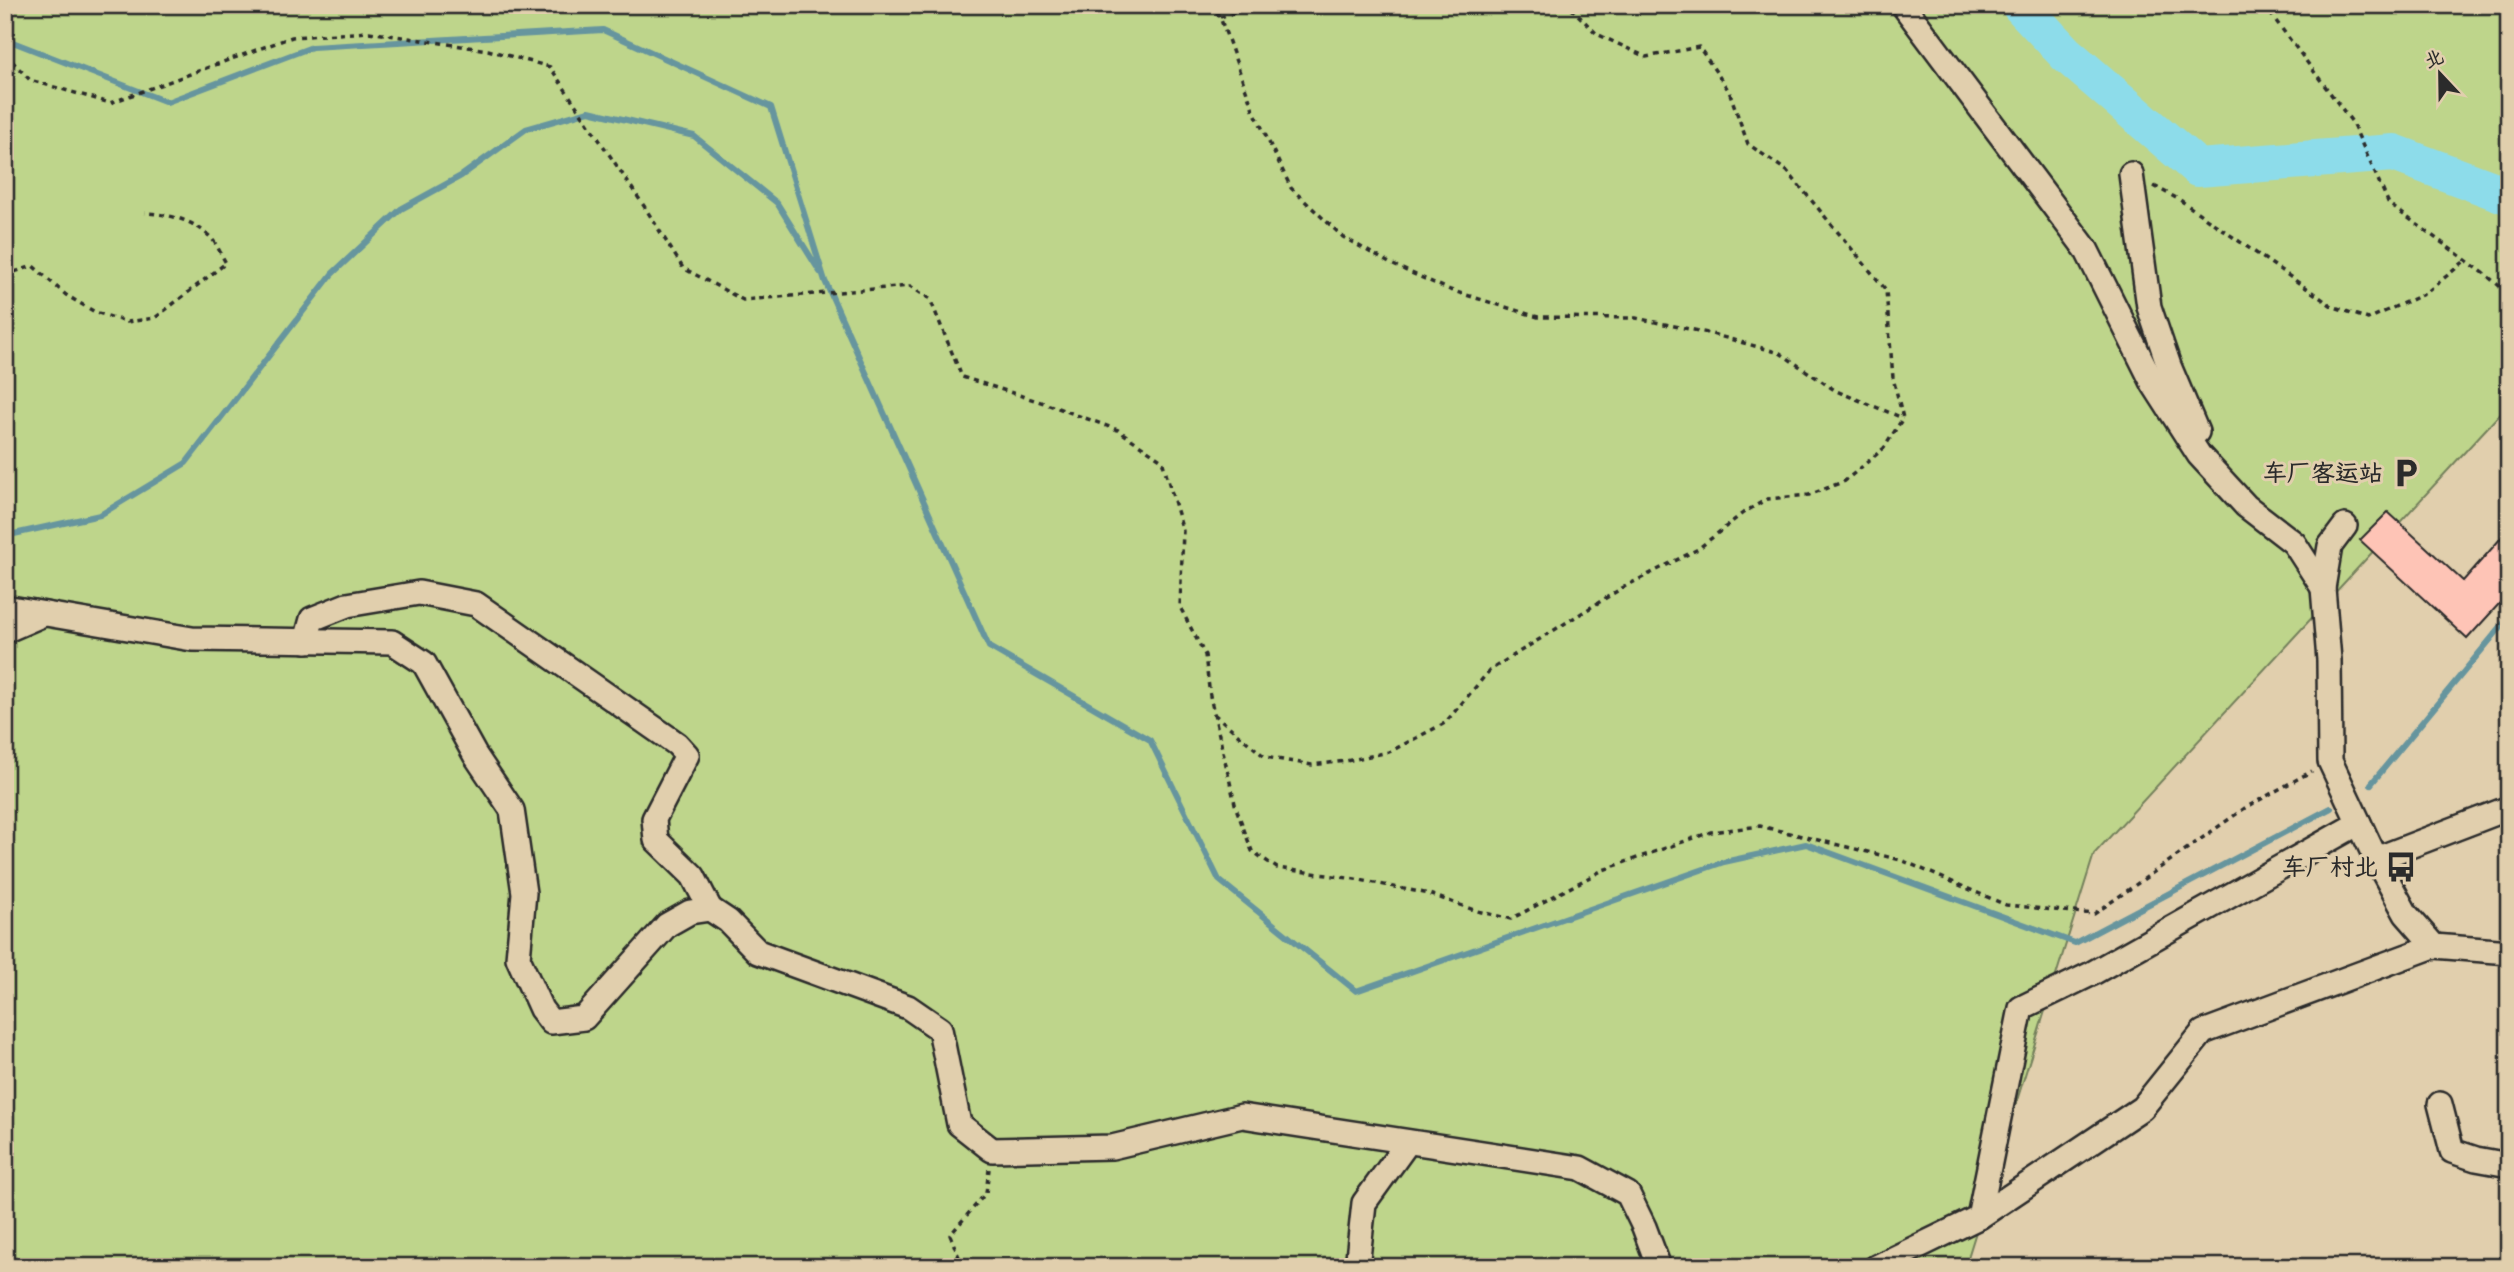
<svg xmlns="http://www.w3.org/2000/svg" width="2514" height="1272" font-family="Mynerve,'LXGW WenKai TC',sans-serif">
  <rect width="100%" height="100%" fill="#e1cfad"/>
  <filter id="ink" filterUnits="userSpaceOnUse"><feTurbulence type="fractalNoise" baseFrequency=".0143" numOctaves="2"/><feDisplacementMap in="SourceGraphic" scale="14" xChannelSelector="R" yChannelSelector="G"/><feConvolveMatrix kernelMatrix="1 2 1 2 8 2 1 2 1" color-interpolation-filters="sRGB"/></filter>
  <g filter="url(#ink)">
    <polygon fill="#bed58b" stroke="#74805b" stroke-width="2" points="5,5 2509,5 2509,404 2094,854 1965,1267 5,1267"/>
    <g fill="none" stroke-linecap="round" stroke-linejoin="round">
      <g stroke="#66959e" stroke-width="6">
        <polyline points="5,39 167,102 312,47 603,30 771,107 825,281 989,647 1150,740 1219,880 1356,991 1724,862 1806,844 2075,943 2331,808"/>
        <polyline points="5,536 100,515 186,463 332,274 401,209 461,176 526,129 589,111 694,136 777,203 820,272"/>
        <polyline points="2371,784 2509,617"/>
      </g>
      <polyline stroke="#8ddcea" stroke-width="38" points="2020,5 2066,54 2198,168 2394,153 2509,196"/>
    </g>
    <polygon fill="#fec4b6" stroke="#2b2b2b" stroke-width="2" points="2388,512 2463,581 2509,529 2509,593 2467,639 2360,540"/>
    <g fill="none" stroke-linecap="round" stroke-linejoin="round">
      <g stroke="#2b2b2b" stroke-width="28">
        <g id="minor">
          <polyline points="1903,5 2086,249 2154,385 2199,455 2246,506 2294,543 2323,588"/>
          <polyline points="2131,174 2149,307 2169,366 2197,432"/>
          <polyline points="2345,526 2330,546 2323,588 2329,660 2330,761 2376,859 2406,914 2434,946 2509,952"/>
          <polyline points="5,607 192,639 392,642 424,663 475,755 512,810 524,893 518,958 541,1009 551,1022 584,1018 667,925 690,912 710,909 728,921 758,952 908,1007 940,1029 959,1124 992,1150 1112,1147 1242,1116 1580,1168 1628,1194 1644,1227 1659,1267"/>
          <polyline points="5,631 44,614"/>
          <polyline points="306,641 312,619 347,605 419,593 476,604 677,744 687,755 654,819 656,840 693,876 710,909"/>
          <polyline points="2376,859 2509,808"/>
          <polyline points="2440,1104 2452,1151 2476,1159 2509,1165"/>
          <polyline points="1979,1217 2021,1008 2091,974 2359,823"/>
          <polyline points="1357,1267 1364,1203 1408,1142"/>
          <polyline points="1876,1267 1979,1217 2142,1108 2203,1032 2434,946"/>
        </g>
      </g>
      <g stroke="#2b2b2b" stroke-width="3.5" stroke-dasharray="5 5" stroke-linecap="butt">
        <polyline points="1210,5 1220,17 1253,109 1291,188 1343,237 1391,264 1450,290 1538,317 1636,318 1708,333 1780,353 1836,391 1903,418"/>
        <polyline points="2264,5 2352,122 2389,204 2485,274 2509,294"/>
        <polyline points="1220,17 1260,5"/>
        <polyline points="5,54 30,80 110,103 292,37 369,32 488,50 550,67 644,206 683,268 743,300 910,286 930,299 962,377 1044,403 1118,430 1162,460 1183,531 1180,607 1205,655 1210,696 1236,808 1252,851 1277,868 1355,879 1429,894 1477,911 1511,919 1603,870 1711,832 1760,826 1901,860 2006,905 2094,914 2245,808 2312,771"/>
        <polyline points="2154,186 2180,200 2332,306 2368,319 2426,293 2466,260"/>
        <path d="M5,275L33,266L66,295L95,312L127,322L155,318L226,263C221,255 216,241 208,235C191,219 167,214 145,213"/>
        <polyline points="1214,714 1265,757 1312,765 1346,761 1389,752 1445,723 1490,670 1622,588 1698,549 1743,513 1767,499 1809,495 1845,481 1884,448 1903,418 1893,378 1886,290 1787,171 1748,144 1729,91 1699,47 1646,57 1597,34 1568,5"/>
        <polyline points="963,1267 950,1235 986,1193 989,1169"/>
      </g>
      <use href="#minor" stroke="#e1cfad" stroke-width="23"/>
    </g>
  </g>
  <defs>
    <g id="parking-bare" transform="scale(2.415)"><path d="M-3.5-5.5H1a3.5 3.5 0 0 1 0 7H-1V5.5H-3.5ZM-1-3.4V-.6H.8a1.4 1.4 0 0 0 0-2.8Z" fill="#2b2b2b" stroke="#e1cfad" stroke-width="2.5" paint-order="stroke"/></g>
    <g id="bus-bare" transform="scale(2.415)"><path d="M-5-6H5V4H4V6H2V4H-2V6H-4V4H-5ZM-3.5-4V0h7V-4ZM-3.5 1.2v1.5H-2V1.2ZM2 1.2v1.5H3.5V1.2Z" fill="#2b2b2b" stroke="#e1cfad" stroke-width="2.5" paint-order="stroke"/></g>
  </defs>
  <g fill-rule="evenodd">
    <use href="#parking-bare" x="2406" y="473"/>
    <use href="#bus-bare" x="2401" y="867"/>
  </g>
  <g text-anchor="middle" stroke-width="6" stroke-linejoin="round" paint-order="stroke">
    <g font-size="24" font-weight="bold" fill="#2b2b2b" stroke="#e1cfad" text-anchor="end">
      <text x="2383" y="481">车厂客运站</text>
      <text x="2378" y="875">车厂村北</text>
    </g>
  </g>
  <rect width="2514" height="1272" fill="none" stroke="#e1cfad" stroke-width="28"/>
  <rect x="14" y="14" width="2486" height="1244" fill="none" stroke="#2b2b2b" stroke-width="2.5" filter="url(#ink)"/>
  <g transform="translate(2440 74) rotate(338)" stroke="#e1cfad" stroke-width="5" paint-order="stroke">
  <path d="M0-5L12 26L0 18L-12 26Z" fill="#2b2b2b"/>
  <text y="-10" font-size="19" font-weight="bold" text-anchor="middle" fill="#2b2b2b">北</text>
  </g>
</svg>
